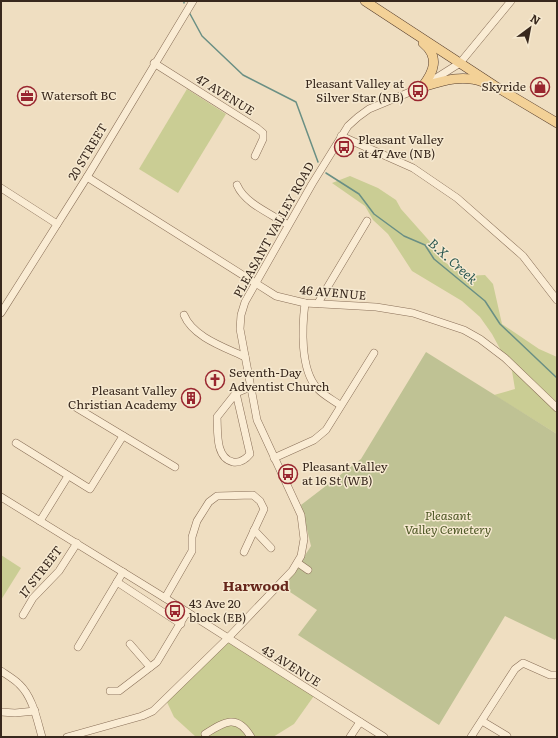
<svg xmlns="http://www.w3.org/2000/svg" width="558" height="738" font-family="Literata,serif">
  <rect width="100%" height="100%" fill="#efdec1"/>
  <g fill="#cacd94">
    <polygon points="187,89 226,114 178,193 139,169"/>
    <polygon points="350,176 378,188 396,200 401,209 433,245 443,261 465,276 485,275 493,284 502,324 539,349 557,357 557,434 494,395 515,389 512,371 492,334 480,317 462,301 412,271 388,234 373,220 365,206 332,183"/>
    <polygon points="1,555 21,568 1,600"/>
    <polygon points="224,639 316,693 294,724 273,737 196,737 174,717 166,700"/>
  </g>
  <polygon fill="#bfc294" points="426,352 557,434 557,636 555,640 505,616 439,725 298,635 317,610 284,588 311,546 301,505 361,459"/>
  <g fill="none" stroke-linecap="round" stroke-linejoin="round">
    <g stroke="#6a8f84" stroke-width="1.5">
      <polyline points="184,1 184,3"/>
      <polyline points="189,12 202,36 243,75 296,102 318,162"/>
      <polyline points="326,173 359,194 374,214 404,236 425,245 434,259 485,301 500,324 557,378"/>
    </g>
    <g stroke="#896f58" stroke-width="8">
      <g id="minor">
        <polyline points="154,63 257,128 263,133 263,139 255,156"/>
        <polyline points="341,136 413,168 457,198 523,256 557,300"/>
        <polyline points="87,177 276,296 305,303 376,307 413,313 464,330 480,339 505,358 557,408"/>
        <path d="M237,185C245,204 272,214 288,225"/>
        <polyline points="1,188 57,224"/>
        <path d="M305,303C302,327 300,369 317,388C323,395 333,400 340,405"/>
        <polyline points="318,303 367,221"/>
        <polyline points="1,313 87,177 193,1"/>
        <path d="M184,315C193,337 224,347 245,357"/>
        <path d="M236,393L250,454C246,459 240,463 233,462C215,458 218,431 217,417L236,393L250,387"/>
        <polyline points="77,408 175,467"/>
        <polyline points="16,443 90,489 123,436"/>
        <polyline points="274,458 314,440 326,430 374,353"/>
        <polyline points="1,497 165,598 384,737"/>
        <polyline points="40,521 68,476"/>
        <polyline points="254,530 271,548"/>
        <polyline points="298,563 308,570"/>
        <polyline points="117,582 181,624"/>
        <polyline points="165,598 192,551 192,537 197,521 209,502 217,496 253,495 260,501 264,509 244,552"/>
        <polyline points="23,615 33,598 59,571 77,543"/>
        <polyline points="130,644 150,667"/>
        <polyline points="78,647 123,572"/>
        <path d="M1,671C7,675 14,679 19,684C33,697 37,720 42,737"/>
        <polyline points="110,691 119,691 157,662 187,612"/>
        <polyline points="1,712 15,713 35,711"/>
        <polyline points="482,721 507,736"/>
        <path d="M205,734C224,722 237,713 251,737"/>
        <polyline points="67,737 142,716 153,711 228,638 292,571 301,556 304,539 301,515 257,420 240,329 241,315 245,302 312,184 348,126 358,117 369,109 422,87 460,63 511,1"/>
        <polyline points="350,737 360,722"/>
        <polyline points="471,737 515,669 523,663 550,675 557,675"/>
      </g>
    </g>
    <g stroke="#563d2c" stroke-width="10">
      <g id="major">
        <polyline points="365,1 495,86 557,123"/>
        <path d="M422,87C442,81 462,74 483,82"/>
        <path d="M422,87C434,72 440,57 423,43"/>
      </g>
    </g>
    <use href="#minor" stroke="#faecd4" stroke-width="7"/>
    <use href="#major" stroke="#f3d197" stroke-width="9"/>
  </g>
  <defs>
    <g id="shop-ring" transform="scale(1)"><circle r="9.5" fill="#f6e9d0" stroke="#99262f" stroke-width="1.5"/><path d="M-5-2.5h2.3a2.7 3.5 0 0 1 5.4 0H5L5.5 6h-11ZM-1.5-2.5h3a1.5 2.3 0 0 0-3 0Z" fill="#99262f"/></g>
    <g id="bus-ring" transform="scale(1)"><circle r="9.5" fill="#f6e9d0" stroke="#99262f" stroke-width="1.5"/><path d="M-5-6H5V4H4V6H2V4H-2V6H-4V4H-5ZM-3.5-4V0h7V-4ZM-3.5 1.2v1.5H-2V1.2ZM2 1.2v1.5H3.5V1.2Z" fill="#99262f"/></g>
    <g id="office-ring" transform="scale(1)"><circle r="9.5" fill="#f6e9d0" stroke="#99262f" stroke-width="1.5"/><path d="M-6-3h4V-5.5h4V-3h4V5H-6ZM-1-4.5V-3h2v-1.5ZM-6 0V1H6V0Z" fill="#99262f"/></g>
    <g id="church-ring" transform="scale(1)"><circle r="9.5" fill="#f6e9d0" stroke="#99262f" stroke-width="1.5"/><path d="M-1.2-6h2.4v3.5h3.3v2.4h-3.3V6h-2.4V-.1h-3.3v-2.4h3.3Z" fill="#99262f"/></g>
    <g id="building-ring" transform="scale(1)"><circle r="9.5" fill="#f6e9d0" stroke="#99262f" stroke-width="1.5"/><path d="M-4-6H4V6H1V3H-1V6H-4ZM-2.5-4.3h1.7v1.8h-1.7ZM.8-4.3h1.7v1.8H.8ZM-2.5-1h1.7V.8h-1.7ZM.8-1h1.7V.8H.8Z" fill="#99262f"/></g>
  </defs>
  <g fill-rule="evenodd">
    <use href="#shop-ring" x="540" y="87"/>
    <use href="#bus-ring" x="418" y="91"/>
    <use href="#office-ring" x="27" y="96"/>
    <use href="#bus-ring" x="344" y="147"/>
    <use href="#church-ring" x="215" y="380"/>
    <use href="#building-ring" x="191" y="398"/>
    <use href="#bus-ring" x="288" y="474"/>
    <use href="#bus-ring" x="175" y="611"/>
  </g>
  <g text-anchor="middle" stroke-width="3" stroke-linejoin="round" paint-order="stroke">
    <g font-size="12" fill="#38281d" stroke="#f6e9d0" text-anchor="start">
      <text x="404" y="88" text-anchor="end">Pleasant Valley at<tspan x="404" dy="14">Silver Star (NB)</tspan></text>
      <text x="526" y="91" text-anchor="end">Skyride</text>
      <text x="41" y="100">Watersoft BC</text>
      <text x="358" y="144">Pleasant Valley<tspan x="358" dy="14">at 47 Ave (NB)</tspan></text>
      <text x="229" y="377">Seventh-Day<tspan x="229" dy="14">Adventist Church</tspan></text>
      <text x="177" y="395" text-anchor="end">Pleasant Valley<tspan x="177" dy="14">Christian Academy</tspan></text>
      <text x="302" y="471">Pleasant Valley<tspan x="302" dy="14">at 16 St (WB)</tspan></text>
      <text x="189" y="608">43 Ave 20<tspan x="189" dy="14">block (EB)</tspan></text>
    </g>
    <g font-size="12" fill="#38281d" stroke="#f6e9d0">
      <text transform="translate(225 95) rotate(32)" y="4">47 AVENUE</text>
      <text transform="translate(88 152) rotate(-59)" y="4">20 STREET</text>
      <text transform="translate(274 230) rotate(-61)" y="4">PLEASANT VALLEY ROAD</text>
      <text transform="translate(333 293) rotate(5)" y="4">46 AVENUE</text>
      <text transform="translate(41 572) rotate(-52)" y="4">17 STREET</text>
      <text transform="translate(291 666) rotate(32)" y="4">43 AVENUE</text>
    </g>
    <g font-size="12" font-style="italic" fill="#4b5523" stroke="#f6e9d0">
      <text x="448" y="520">Pleasant<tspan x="448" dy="14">Valley Cemetery</tspan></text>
    </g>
    <g font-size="13" font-style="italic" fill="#2b5852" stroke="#f6e9d0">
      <text transform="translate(453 261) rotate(42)" y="5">B.X. Creek</text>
    </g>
    <g font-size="14" font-weight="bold" fill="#66261b" stroke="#f6e9d0">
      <text x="256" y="591">Harwood</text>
    </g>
  </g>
  <rect width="558" height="738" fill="none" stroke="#38281d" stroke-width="4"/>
  <g transform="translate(530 28) rotate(32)" stroke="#f6e9d0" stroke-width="3" paint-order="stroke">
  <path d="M0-3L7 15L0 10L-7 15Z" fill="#38281d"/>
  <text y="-6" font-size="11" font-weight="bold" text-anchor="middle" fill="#38281d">N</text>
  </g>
</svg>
